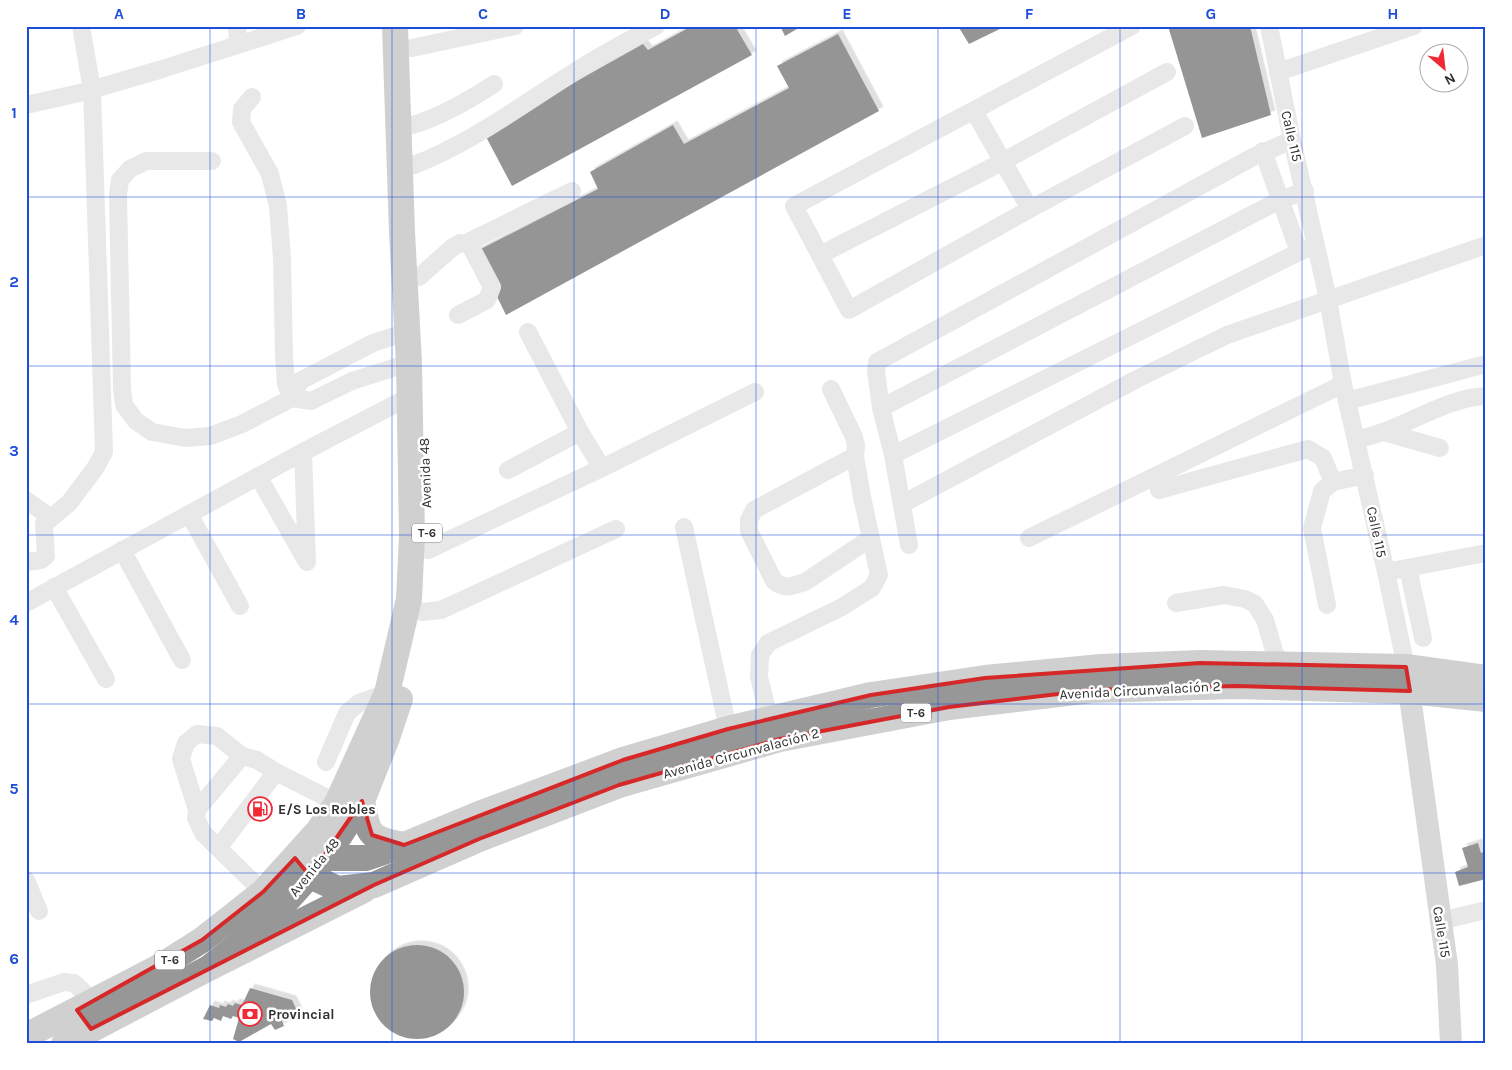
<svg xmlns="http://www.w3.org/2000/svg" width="1512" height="1070" font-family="Karla,sans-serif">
  <defs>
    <filter id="shadow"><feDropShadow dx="4.5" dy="-4.5" stdDeviation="0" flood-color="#0004"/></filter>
  </defs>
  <rect width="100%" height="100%" fill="#fff"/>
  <g fill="#171717" filter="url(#shadow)">
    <polygon points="692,26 735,26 752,55 512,186 484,133 643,44 648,50"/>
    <polygon points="780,26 802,26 785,36"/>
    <polygon points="958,26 1006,26 969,44"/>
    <polygon points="1168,26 1250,26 1271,115 1202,138"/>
    <polygon points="838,34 879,111 506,315 475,252 598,189 590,172 673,125 684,144 789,88 777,66"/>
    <polygon points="1478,843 1481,853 1486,851 1486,879 1459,886 1455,872 1468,867 1462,848"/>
    <circle cx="417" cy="992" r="47"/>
    <polygon points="250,988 292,1000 298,1013 282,1021 284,1026 275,1030 271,1024 239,1042 233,1039 239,1018 233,1016 231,1019 223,1016 221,1021 214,1018 212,1021 203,1019 210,1005 219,1008 220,1005 226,1007 228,1004 233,1006 235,1003 242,1005"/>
  </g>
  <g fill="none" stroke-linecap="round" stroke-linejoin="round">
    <g stroke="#cdcdcd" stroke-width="18">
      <polyline points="237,26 238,44"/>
      <polyline points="1132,26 794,206 849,310 1030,209 1185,126"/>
      <polyline points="1269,26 1292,140 1328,299 1343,384 1386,572 1406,667"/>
      <polyline points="412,48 515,26"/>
      <polyline points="1278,72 1414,26"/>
      <polyline points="252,97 242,109 241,122 270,174 278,206 282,259 284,356 286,384 292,398"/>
      <polyline points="26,105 84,92 159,70 297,26"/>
      <polyline points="974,111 1030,209"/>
      <path d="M413,125C442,116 468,101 494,84"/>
      <polyline points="1263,151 1299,252"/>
      <polyline points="212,161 146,161 130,169 120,180 118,195 122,389 124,405 136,421 152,432 186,438 210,436 242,424 292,398 311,401 352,381 409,363"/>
      <path d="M414,165C481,139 537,93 599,57C618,46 637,36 656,26"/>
      <polyline points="466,243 572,191"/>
      <polyline points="820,255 1002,162 1167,72"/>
      <polyline points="419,277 453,247 460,243 470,245 492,287 487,300 458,315"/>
      <polyline points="528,332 580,432 602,468"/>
      <polyline points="292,398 300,381 373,343 407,332"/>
      <polyline points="1347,401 1486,364"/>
      <polyline points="881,408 1280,200 1305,191"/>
      <polyline points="1384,432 1440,448"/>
      <path d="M1356,439C1401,432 1441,398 1486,396"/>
      <polyline points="893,455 1299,252 1316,245"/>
      <path d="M855,456L754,510L749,520V531L774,581C786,590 792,586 805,582L871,538"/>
      <polyline points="508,470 580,432"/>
      <polyline points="258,476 307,562 303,452"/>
      <polyline points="1159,490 1308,449 1323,458 1333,482"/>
      <polyline points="26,500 50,517"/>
      <polyline points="902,504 1137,379 1227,335 1486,245"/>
      <polyline points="189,514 240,606"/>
      <polyline points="684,527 728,729"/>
      <polyline points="1029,538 1343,384"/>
      <polyline points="909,545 893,455 881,408 876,371 877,362 1253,157 1292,140"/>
      <polyline points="122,550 182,660"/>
      <polyline points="428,550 602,468 755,392"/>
      <polyline points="26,562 41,560 46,556 44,524 69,503 96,467 104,452 92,90 81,26"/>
      <polyline points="1408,568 1423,638"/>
      <polyline points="1386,572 1486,553"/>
      <polyline points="54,587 106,679"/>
      <polyline points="26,603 303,452 409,397"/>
      <polyline points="1176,603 1224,595 1245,599 1255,604 1265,620 1278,664"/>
      <polyline points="1327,605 1312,528 1322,491 1333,482 1365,475"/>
      <polyline points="422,612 441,610 616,529"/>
      <polyline points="769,718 759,677 760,655 768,643 842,607 872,588 879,575 862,497 855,456 856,445 854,437 831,389"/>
      <polyline points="242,756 197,810 196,818 203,833 263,892"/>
      <polyline points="326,762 347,713 359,703 387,693"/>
      <polyline points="197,810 181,759 186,743 197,734 217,736 242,756 257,760 276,772 337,803"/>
      <polyline points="219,847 276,772"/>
      <polyline points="26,880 39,911"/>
      <polyline points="1440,921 1486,910"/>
      <polyline points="26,995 64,982 74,983 93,1001"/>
    </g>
    <polyline stroke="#a8a8a8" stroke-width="22" points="1407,675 1447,965 1451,1044"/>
    <g stroke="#979797" stroke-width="26">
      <path d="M362,801C368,835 369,839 404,845"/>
      <polyline points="295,858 310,876 338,889 374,885 479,839 619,785 780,739 949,707 1092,690 1236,686 1410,691 1486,699"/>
      <polyline points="295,858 366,858 404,845 479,814 623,760 728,729 871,695 985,678 1101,667 1200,663 1406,667 1486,678"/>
      <polyline points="209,968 274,915 326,857 362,801 387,738 400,699"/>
      <polyline points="26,1036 159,967 202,940 263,892 318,831 337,803 387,693 409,599 412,536 409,363 402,232 395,26"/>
      <polyline points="64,1044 209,968 364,890"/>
    </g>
  </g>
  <path d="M0 0H1512V1070H0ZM1200,663L1406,667L1410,691L1236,686L1092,690L949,707L780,739L619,785L479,839L374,885L91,1029L77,1010L202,940L263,892L295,858L310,876L362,801L372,835L404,845L623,760L728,729L871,695L985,678Z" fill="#fff" fill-opacity=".55" fill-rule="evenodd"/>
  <path fill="none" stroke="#d62828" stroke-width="4" stroke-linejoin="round" d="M1200,663L1406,667L1410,691L1236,686L1092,690L949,707L780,739L619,785L479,839L374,885L91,1029L77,1010L202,940L263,892L295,858L310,876L362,801L372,835L404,845L623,760L728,729L871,695L985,678Z"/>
  <path fill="none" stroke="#1d4ed8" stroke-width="1" stroke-opacity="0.55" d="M210,26V1044M392,26V1044M574,26V1044M756,26V1044M938,26V1044M1120,26V1044M1302,26V1044M26,197H1486M26,366H1486M26,535H1486M26,704H1486M26,873H1486"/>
  <defs>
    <g id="fuel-ring" transform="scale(1.25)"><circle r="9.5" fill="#fff" stroke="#f02936" stroke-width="1.5"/><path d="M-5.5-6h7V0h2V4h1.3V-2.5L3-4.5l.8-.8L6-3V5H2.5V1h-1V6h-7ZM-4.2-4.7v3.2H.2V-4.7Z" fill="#f02936"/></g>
    <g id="bank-ring" transform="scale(1.25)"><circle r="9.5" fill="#fff" stroke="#f02936" stroke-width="1.5"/><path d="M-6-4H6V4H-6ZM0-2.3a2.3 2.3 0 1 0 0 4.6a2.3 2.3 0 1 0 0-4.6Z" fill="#f02936"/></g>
  </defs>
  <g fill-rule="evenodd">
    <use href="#fuel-ring" x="260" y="809"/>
    <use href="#bank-ring" x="250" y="1014"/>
  </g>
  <g text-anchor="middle" stroke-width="5" stroke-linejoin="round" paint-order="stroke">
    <g fill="#fff" stroke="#6e6e6e" stroke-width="1">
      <rect x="412" y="523.5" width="30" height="19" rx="4"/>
      <rect x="901" y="703.5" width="30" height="19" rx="4"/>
      <rect x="155" y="950.5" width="30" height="19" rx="4"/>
    </g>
    <g font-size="12" font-weight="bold" fill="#303030">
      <text x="427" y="537">T-6</text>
      <text x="916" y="717">T-6</text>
      <text x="170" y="964">T-6</text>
    </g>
    <g font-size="14" fill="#303030" stroke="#fff">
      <text transform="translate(1292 136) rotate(77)" y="5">Calle 115</text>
      <text transform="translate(425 473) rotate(-92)" y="5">Avenida 48</text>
      <text transform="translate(1377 532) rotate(78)" y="5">Calle 115</text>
      <text transform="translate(1140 690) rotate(-3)" y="5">Avenida Circunvalación 2</text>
      <text transform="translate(741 753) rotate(-15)" y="5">Avenida Circunvalación 2</text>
      <text transform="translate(314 867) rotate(-51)" y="5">Avenida 48</text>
      <text transform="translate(1442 932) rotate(81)" y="5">Calle 115</text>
    </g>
    <g font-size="14" font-weight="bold" fill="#303030" stroke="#fff" text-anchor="start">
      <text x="278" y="814">E/S Los Robles</text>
      <text x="268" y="1019">Provincial</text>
    </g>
  </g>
  <rect width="1512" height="1070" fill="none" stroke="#ffffff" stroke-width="55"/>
  <g transform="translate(1444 68) rotate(152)"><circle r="24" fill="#ffffff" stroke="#acacac"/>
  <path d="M0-4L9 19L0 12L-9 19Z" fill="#f02936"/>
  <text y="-8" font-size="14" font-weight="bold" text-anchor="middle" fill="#303030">N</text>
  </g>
  <rect x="28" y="28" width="1456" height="1014" fill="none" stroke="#1d4ed8" stroke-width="2"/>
  <g font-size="16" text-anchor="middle" font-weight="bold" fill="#1d4ed8">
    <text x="119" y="19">A</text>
    <text x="301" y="19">B</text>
    <text x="483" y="19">C</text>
    <text x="665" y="19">D</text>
    <text x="847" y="19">E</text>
    <text x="1029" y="19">F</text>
    <text x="1211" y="19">G</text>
    <text x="1393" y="19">H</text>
    <text x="14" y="118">1</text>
    <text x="14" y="287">2</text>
    <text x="14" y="456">3</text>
    <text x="14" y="625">4</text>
    <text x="14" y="794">5</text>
    <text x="14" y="964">6</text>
  </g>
</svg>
